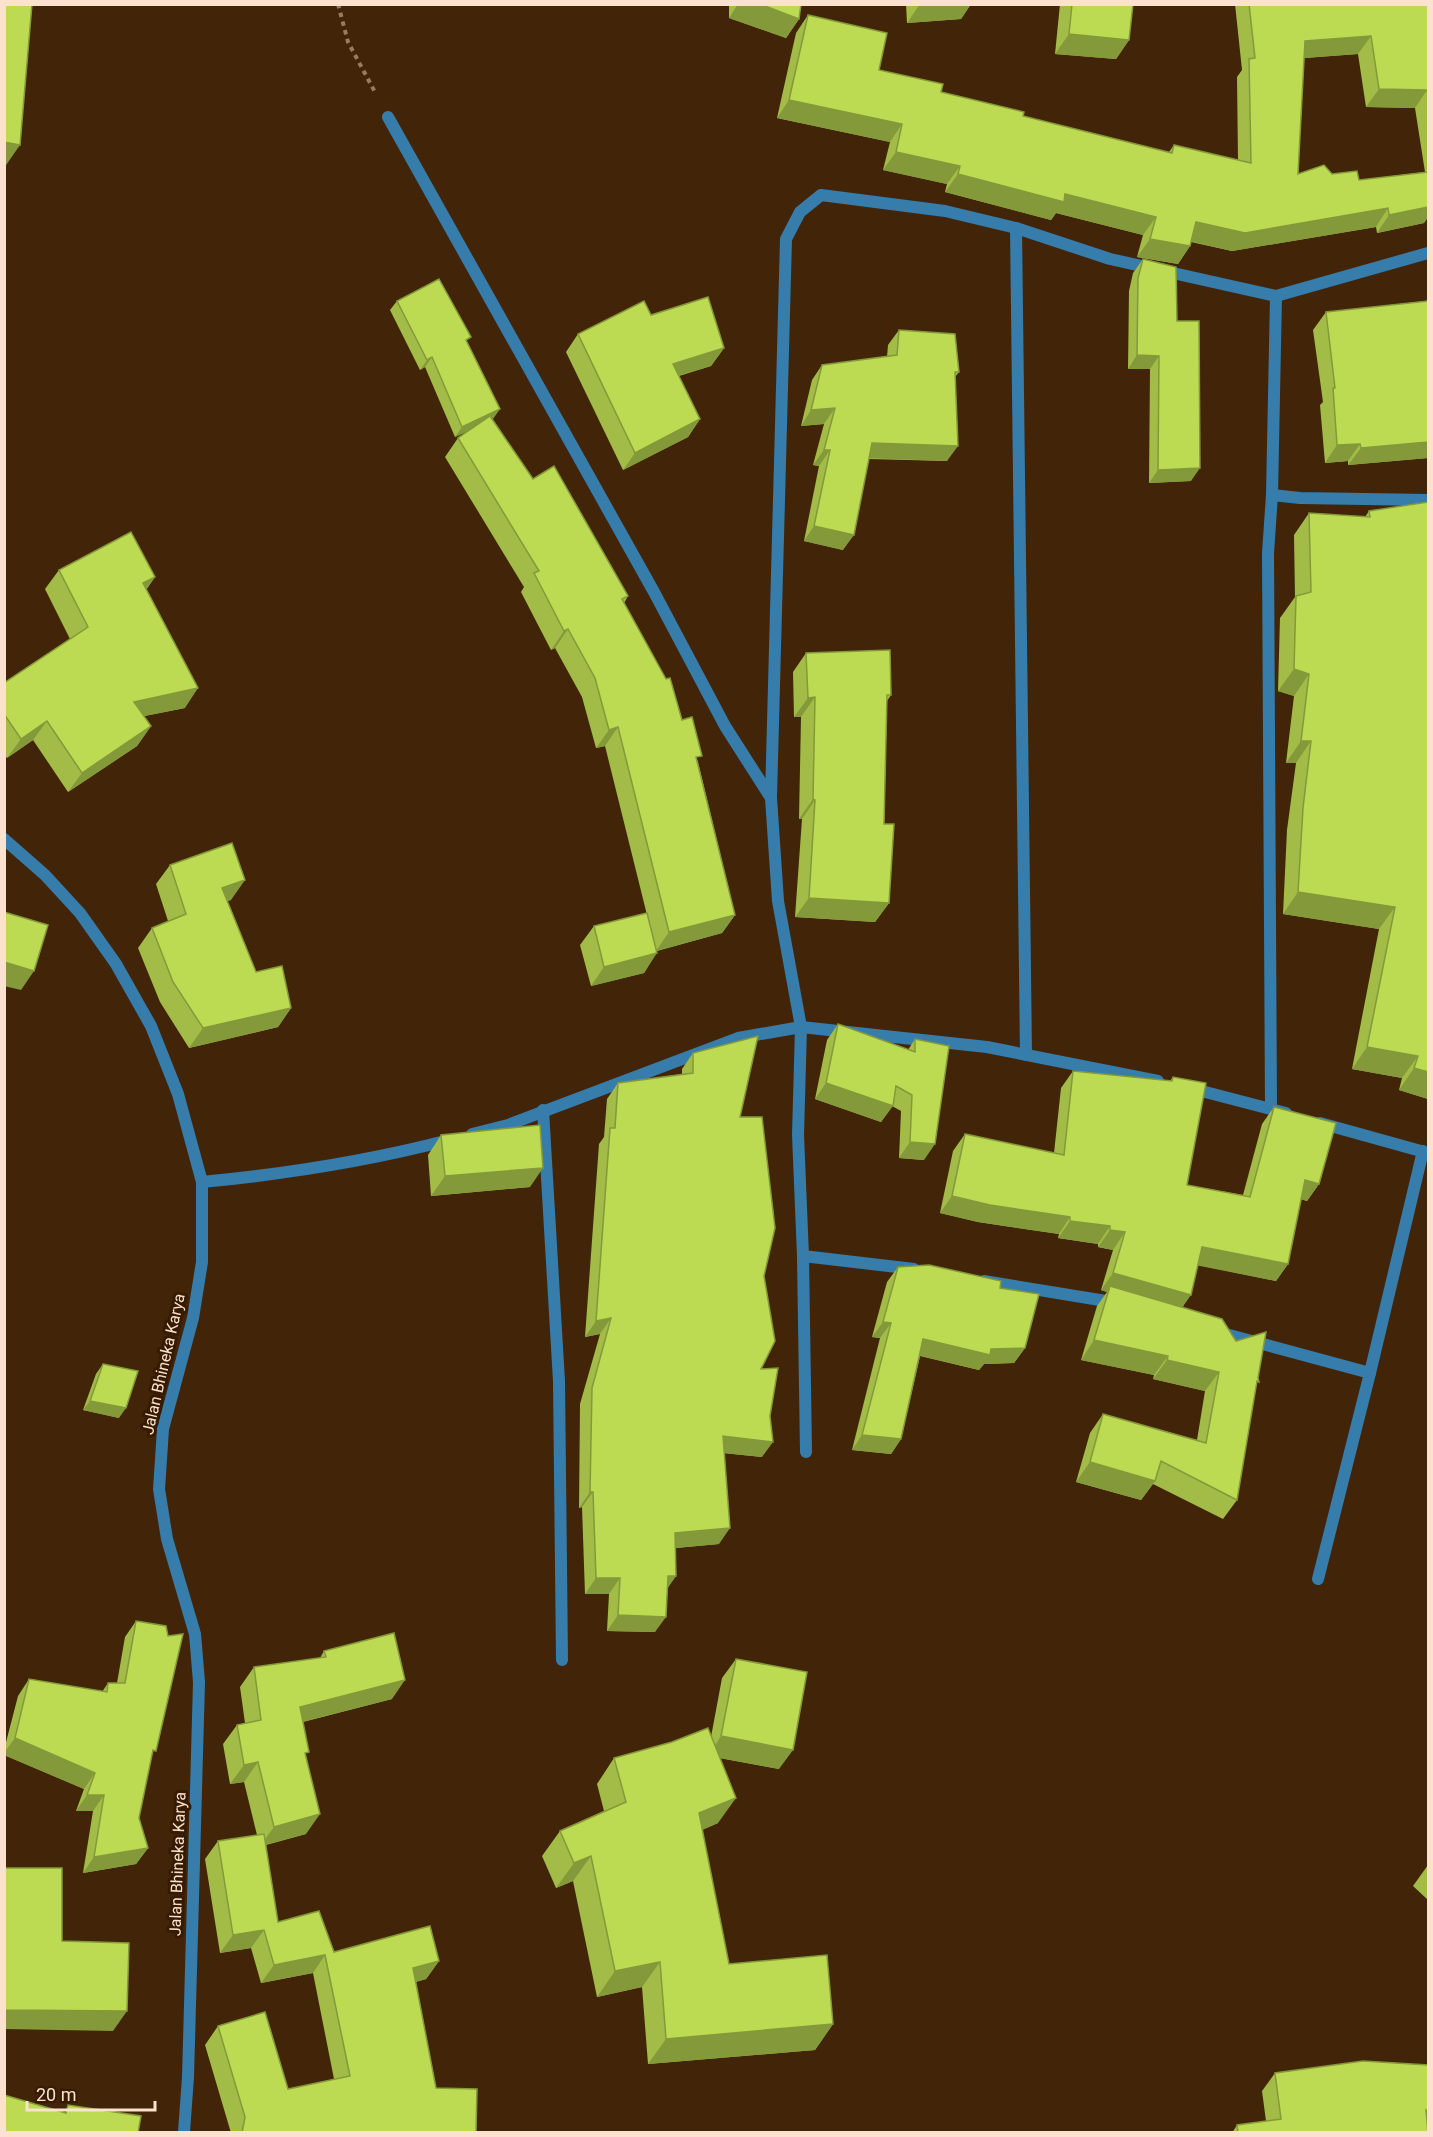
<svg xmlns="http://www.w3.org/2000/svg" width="1433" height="2137" font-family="Roboto,sans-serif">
  <rect width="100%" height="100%" fill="#422509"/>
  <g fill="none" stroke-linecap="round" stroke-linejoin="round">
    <polyline stroke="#977c64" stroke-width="4" stroke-dasharray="4.5 4.5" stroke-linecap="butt" points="338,4 348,42 376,94"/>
    <g stroke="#367dac" stroke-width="12">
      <polyline points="388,117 654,592 725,726 771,798 778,901 801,1027 798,1135 803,1256 914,1269"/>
      <polyline points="1016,228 1026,1055"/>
      <polyline points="1272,495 1276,296"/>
      <polyline points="771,797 786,239 800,212 821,195 945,211 1016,228 1110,259 1276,296 1428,253"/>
      <polyline points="1190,1088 1286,1113"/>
      <polyline points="1271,1109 1268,553 1272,495 1300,498 1428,500"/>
      <polyline points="543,1110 559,1381 562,1660"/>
      <polyline points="1320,1123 1428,1153"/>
      <polyline points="472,1134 508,1125 738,1038 801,1027 987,1047 1158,1081"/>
      <path d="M202,1182C286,1174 368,1161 449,1140"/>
      <polyline points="803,1256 806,1452"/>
      <polyline points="984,1281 1118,1303"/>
      <polyline points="1218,1332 1370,1373 1423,1151"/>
      <polyline points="1318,1579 1370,1373"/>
    </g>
    <polyline stroke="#367dac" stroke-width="12" points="4,839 45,875 80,913 116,964 151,1026 178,1094 202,1182 202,1262 193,1318 163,1429 159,1489 167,1539 195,1634 199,1682 188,2077 184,2132"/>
  </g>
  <g fill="#a2bc47" fill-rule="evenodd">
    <polygon points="729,4 801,4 799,19 786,38 729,18"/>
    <polygon points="906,4 971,4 961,19 907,23"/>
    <polygon points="1060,4 1133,4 1129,40 1116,59 1055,54"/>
    <path d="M1235,4H1428V217L1424,223L1377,233L1376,227L1232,251L1191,242L1190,246L1178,264L1137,257L1143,235L1056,213L1051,220L945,192L947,184L883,170L890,142L777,118L796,33L808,15L879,70L941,92L1023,116L1169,152L1174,145L1238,160L1237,77L1242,70ZM1358,54L1366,107L1415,108L1425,172L1359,180L1332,174H1298L1304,58Z"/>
    <polygon points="1143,259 1177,321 1191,481 1149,483 1150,369 1128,369 1129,291 1133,273"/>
    <polygon points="1428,299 1428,458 1348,465 1348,461 1325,463 1320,405 1323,402 1313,330 1326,312 1426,301"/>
    <polygon points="397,301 467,342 492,419 533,479 628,596 624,603 682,720 698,762 735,915 722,933 657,951 644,973 591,986 580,945 594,926 648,919 605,746 596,748 582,697 555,648 551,650 521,592 524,587 445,457 458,438 468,431 455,437 425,367 420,370 390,310"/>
    <polygon points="651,315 724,348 711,366 679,376 700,419 688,437 623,470 566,352 578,334"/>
    <polygon points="899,330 959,372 955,377 947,461 869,459 843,550 804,541 819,466 813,465 824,424 801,426 812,380 822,365 887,357 888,345"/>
    <polygon points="1428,502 1428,1099 1399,1090 1402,1078 1352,1069 1379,929 1283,914 1287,830 1296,763 1286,763 1294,696 1278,691 1280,618 1295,597 1294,535 1309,513 1365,517 1369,511"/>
    <polygon points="59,570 155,577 146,590 185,708 144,716 151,726 137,746 68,792 33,740 7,758 4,754 4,683 70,639 45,589"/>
    <polygon points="806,653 891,695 887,701 884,824 889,903 875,922 795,917 802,819 799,819 801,717 794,717 793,672"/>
    <polygon points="170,865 231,900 227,901 256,972 291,1008 278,1027 189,1048 160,1002 138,948 152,928 168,921 156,884"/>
    <polygon points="838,1024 908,1050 915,1039 924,1160 899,1158 901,1111 892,1106 881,1122 815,1099 827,1040"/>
    <polygon points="693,1053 740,1117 764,1276 761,1369 762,1457 724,1453 719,1544 676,1548 676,1576 667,1588 655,1632 607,1631 609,1594 585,1594 582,1507 579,1508 580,1404 600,1334 585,1337 599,1144 604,1137 607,1099 618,1083 682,1074 682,1069"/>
    <polygon points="1073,1071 1170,1081 1173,1077 1187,1185 1243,1195 1262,1124 1274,1107 1319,1184 1307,1201 1301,1199 1288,1264 1276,1281 1198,1265 1183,1307 1256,1386 1237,1500 1223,1519 1153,1484 1141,1500 1076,1482 1090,1433 1103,1414 1197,1440 1205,1391 1153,1379 1154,1375 1081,1360 1097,1306 1107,1292 1101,1290 1113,1250 1098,1247 1098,1244 1058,1238 1059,1234 978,1222 940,1213 953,1151 965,1134 1054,1153 1061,1088"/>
    <polygon points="441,1135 530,1187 431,1196 428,1155"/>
    <polygon points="898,1267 1000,1288 1025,1348 1014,1363 984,1364 979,1370 920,1356 901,1439 891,1454 852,1450 880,1338 872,1337 887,1282"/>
    <polygon points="103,1364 119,1418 83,1410 96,1374"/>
    <polygon points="136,1621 151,1757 139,1818 148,1848 136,1864 83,1873 93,1811 76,1811 84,1789 4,1755 4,1750 18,1696 29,1679 102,1692 108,1683 117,1683 125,1637"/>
    <polygon points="324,1651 392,1699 303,1722 306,1756 306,1834 266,1845 278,1922 334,1952 439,1961 426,1979 416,1982 436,2088 476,2133 231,2133 205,2045 218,2026 288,2089 334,2079 313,1973 261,1983 251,1948 220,1953 205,1859 218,1841 257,1835 244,1782 230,1784 223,1744 237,1725 245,1723 240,1687 254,1667 320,1658"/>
    <polygon points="736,1659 779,1769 720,1758 718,1823 702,1830 729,1964 833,2024 815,2050 648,2064 642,1987 597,1997 573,1881 556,1888 542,1856 560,1831 604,1811 597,1784 614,1758 711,1737 722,1678"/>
    <polygon points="1428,1865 1428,1900 1413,1886"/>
    <polygon points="1428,2065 1428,2115 1426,2118 1428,2133 1232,2133 1237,2125 1266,2121 1262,2091 1275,2073"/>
  </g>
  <g fill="#849939">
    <polygon points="738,4 760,4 799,19 786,38 729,18"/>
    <polygon points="920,4 971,4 961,19 907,23"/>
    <polygon points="1069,34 1129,40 1116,59 1055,54"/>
    <polygon points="1371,36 1358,54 1292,59 1305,41"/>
    <polygon points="1379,89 1427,90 1415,108 1366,107"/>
    <polygon points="789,100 902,124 890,142 777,118"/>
    <polygon points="4,142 20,145 4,168"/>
    <polygon points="896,152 960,166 947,184 883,170"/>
    <polygon points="958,174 1065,194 1156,217 1143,235 1056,213 1051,220 945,192"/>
    <polygon points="1428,207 1428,217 1424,223 1377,233 1389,215"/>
    <polygon points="1388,208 1376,227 1232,251 1184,240 1196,222"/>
    <polygon points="1150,239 1190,246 1178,264 1137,257"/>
    <polygon points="724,348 711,366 660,381 673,364"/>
    <polygon points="1137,355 1159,356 1150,369 1128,369"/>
    <polygon points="432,357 425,367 420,370 427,360"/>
    <polygon points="835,408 824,424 801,426 811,410"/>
    <polygon points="500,409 493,419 455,437 462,427"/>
    <polygon points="700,419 688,437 623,470 635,453"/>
    <polygon points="1428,442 1428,458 1348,465 1361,448"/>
    <polygon points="872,443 958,446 947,461 862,458"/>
    <polygon points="1360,444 1348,461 1325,463 1337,445"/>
    <polygon points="824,450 830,450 819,466 813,465"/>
    <polygon points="1200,468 1191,481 1149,483 1158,470"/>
    <polygon points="814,526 854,535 843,550 804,541"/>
    <polygon points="155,577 141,597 143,583"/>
    <polygon points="568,629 555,648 551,650 564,631"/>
    <polygon points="1294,669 1309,674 1294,696 1278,691"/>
    <polygon points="198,688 185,708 120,721 134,702"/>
    <polygon points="815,697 801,717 794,717 808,698"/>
    <polygon points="47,721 33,740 7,758 21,739"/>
    <polygon points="151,726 137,746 68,792 82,773"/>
    <polygon points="618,727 605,746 596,748 609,730"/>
    <polygon points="1301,741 1311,741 1296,763 1286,763"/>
    <polygon points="813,799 815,800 802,819 799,819"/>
    <polygon points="245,880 231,900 208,908 222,888"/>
    <polygon points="1298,892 1395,907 1379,929 1283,914"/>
    <polygon points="809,898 889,903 875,922 795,917"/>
    <polygon points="735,915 722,933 656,951 669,932"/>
    <polygon points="657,953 644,973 591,986 604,967"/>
    <polygon points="4,962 34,971 21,990 4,986"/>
    <polygon points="291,1008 278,1027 189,1048 203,1028"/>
    <polygon points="1367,1047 1418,1056 1402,1078 1352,1069"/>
    <polygon points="1414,1068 1428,1072 1428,1099 1399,1090"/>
    <polygon points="826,1083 893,1106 881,1122 815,1099"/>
    <polygon points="910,1142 935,1144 924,1160 899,1158"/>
    <polygon points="543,1168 530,1187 431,1196 445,1176"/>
    <polygon points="1305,1180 1319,1184 1307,1201 1293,1197"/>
    <polygon points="952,1196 1070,1217 1059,1234 978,1222 940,1213"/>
    <polygon points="1070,1221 1110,1226 1098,1244 1058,1238"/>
    <polygon points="1110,1230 1125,1232 1113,1250 1098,1247"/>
    <polygon points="1202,1247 1288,1264 1276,1281 1190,1264"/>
    <polygon points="1113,1273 1191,1295 1179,1312 1110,1286 1107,1292 1101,1290"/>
    <polygon points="611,1318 600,1334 585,1337 596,1321"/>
    <polygon points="883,1322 891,1323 880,1338 872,1337"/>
    <polygon points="923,1339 1025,1348 1014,1363 984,1364 979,1370 913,1354"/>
    <polygon points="1094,1340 1168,1356 1154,1375 1081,1360"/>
    <polygon points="1167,1360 1219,1372 1205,1391 1153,1379"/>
    <polygon points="90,1401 126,1408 119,1418 83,1410"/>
    <polygon points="862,1435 901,1439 891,1454 852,1450"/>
    <polygon points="723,1436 773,1442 762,1457 712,1452"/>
    <polygon points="1090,1462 1155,1481 1141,1500 1076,1482"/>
    <polygon points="590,1492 593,1492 582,1507 579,1508"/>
    <polygon points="730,1528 719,1544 664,1549 675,1533"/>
    <polygon points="668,1576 676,1576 665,1592"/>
    <polygon points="596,1578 620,1578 609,1594 585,1594"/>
    <polygon points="618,1615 666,1617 655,1632 607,1631"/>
    <polygon points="405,1680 392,1699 286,1726 300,1707"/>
    <polygon points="721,1736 793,1750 779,1769 708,1756"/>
    <polygon points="15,1738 95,1773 84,1789 4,1755 4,1753"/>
    <polygon points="258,1762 244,1782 230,1784 244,1765"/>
    <polygon points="87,1795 104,1795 93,1811 76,1811"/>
    <polygon points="736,1798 718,1823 681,1839 699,1813"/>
    <polygon points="320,1814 306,1834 260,1846 274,1827"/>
    <polygon points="148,1848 136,1864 83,1873 94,1857"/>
    <polygon points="591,1856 573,1881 556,1888 574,1863"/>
    <polygon points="264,1930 251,1948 220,1953 233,1935"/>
    <polygon points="325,1955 313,1973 261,1983 274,1965"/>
    <polygon points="439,1961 426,1979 400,1986 413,1968"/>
    <polygon points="660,1962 642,1987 597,1997 615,1971"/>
    <polygon points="4,2010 127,2011 113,2031 4,2029"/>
    <polygon points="833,2024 815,2050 648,2064 666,2039"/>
    <polygon points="1426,2110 1428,2111 1428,2115 1419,2129"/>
  </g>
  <g fill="#bcdb52" stroke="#849939" stroke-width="1.5">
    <polygon points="4,4 32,4 20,145 4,142"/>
    <polygon points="760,4 801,4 799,19"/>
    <polygon points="1072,4 1133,4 1129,40 1069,34"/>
    <polygon points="1249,4 1428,4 1428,96 1427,90 1379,89 1371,36 1305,41 1298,174 1324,165 1332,174 1357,171 1359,180 1428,172 1428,207 1389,215 1388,208 1245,233 1196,222 1190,246 1150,239 1156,217 1065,194 1064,202 958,174 960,166 896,152 902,124 789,100 808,15 887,33 879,70 943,84 941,92 1024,112 1023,116 1172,153 1174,145 1251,163 1249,59 1255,58"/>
    <polygon points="1143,259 1176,267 1177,321 1199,321 1200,468 1158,470 1159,356 1137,355 1138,278"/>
    <polygon points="439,279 471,337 466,340 500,409 462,427 432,357 427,360 397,301"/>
    <polygon points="708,297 724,348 673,364 700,419 635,453 578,334 644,301 651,315"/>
    <polygon points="1428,301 1428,442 1361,448 1360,444 1337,445 1333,388 1335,388 1326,312"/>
    <polygon points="899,330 955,334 959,372 955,372 958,446 872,443 854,535 814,526 830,450 824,450 835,408 811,410 822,365 897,355"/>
    <polygon points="490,416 533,479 554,466 628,596 622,599 666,679 670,678 682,720 692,717 702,756 696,757 735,915 669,932 618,727 609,730 595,678 568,629 564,631 534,573 539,571 458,438"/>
    <polygon points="1428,502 1428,1072 1414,1068 1418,1056 1367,1047 1395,907 1298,892 1303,808 1311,741 1301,741 1309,674 1294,669 1296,596 1311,592 1309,513 1370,517 1369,511"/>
    <polygon points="131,532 155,577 143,583 198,688 134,702 151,726 82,773 47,721 21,739 4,714 4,683 88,627 59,570"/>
    <polygon points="890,650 891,695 887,695 884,824 894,824 889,903 809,898 815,800 813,799 815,697 808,698 806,653"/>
    <polygon points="232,843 245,880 222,888 256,972 282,966 291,1008 203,1028 173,982 152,928 186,914 170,865"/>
    <polygon points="4,912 48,925 34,971 4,962"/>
    <polygon points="647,913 657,953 604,967 594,926"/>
    <polygon points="838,1024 915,1052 915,1039 949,1046 935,1144 910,1142 912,1095 896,1086 893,1106 826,1083"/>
    <polygon points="758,1036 740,1117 762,1117 775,1228 764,1276 775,1341 761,1369 778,1368 770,1416 773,1442 723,1436 730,1528 675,1533 676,1576 668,1576 666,1617 618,1615 620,1578 596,1578 593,1492 590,1492 592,1388 611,1318 596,1321 610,1128 615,1128 618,1083 693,1073 693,1053"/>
    <polygon points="1073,1071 1172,1081 1173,1077 1206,1083 1187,1185 1250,1197 1274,1107 1336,1123 1319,1184 1305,1180 1288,1264 1202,1247 1191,1295 1113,1273 1125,1232 1110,1230 1110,1226 1070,1221 1070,1217 990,1205 952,1196 965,1134 1064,1155"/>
    <polygon points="540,1125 543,1168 445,1176 441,1135"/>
    <polygon points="929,1265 1001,1281 1000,1288 1039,1294 1025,1348 991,1349 990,1355 923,1339 901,1439 862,1435 891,1323 883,1322 898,1267"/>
    <polygon points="1110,1286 1222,1319 1236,1341 1266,1332 1258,1378 1259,1382 1257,1381 1237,1500 1161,1461 1155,1481 1090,1462 1103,1414 1206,1443 1219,1372 1167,1360 1168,1356 1094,1340"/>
    <polygon points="103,1364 138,1371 126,1408 90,1401"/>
    <polygon points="136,1621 166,1626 168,1636 183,1634 156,1751 153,1750 139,1818 148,1848 94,1857 104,1795 87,1795 95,1773 15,1738 29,1679 107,1692 108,1683 125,1683"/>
    <polygon points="394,1633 405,1680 300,1707 309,1752 305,1753 320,1814 274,1827 258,1762 244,1765 237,1725 261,1720 254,1667 326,1657 324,1651"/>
    <polygon points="736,1659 807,1672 793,1750 721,1736"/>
    <polygon points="708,1728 736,1798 699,1813 729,1964 827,1955 833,2024 666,2039 660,1962 615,1971 591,1856 574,1863 560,1831 626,1802 614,1758 672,1742"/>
    <polygon points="264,1834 278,1922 319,1911 334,1952 430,1926 439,1961 413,1968 436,2088 477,2089 476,2133 242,2133 245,2117 218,2026 265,2012 288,2089 350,2076 325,1955 274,1965 264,1930 233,1935 218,1841"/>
    <polygon points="4,1868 62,1868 62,1941 129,1943 127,2011 4,2010"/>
    <polygon points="1363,2061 1428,2065 1428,2111 1426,2110 1428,2133 1238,2133 1237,2125 1281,2119 1275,2073"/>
    <polygon points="4,2095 66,2113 68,2105 141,2116 138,2133 4,2133"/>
  </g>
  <g text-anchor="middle" stroke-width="6" stroke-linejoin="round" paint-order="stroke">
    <g font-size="16" fill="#fae2ce" stroke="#371b00">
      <text transform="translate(163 1364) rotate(-77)" y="6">Jalan Bhineka Karya</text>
      <text transform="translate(177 1864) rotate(-88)" y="6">Jalan Bhineka Karya</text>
    </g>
  </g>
  <rect width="1433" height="2137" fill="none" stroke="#fae2ce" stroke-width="12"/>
  <path d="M27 2101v9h128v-9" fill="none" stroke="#fae2ce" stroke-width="3"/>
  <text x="36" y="2101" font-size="18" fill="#fae2ce" stroke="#371b00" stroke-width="4.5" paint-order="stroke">20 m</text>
</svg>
